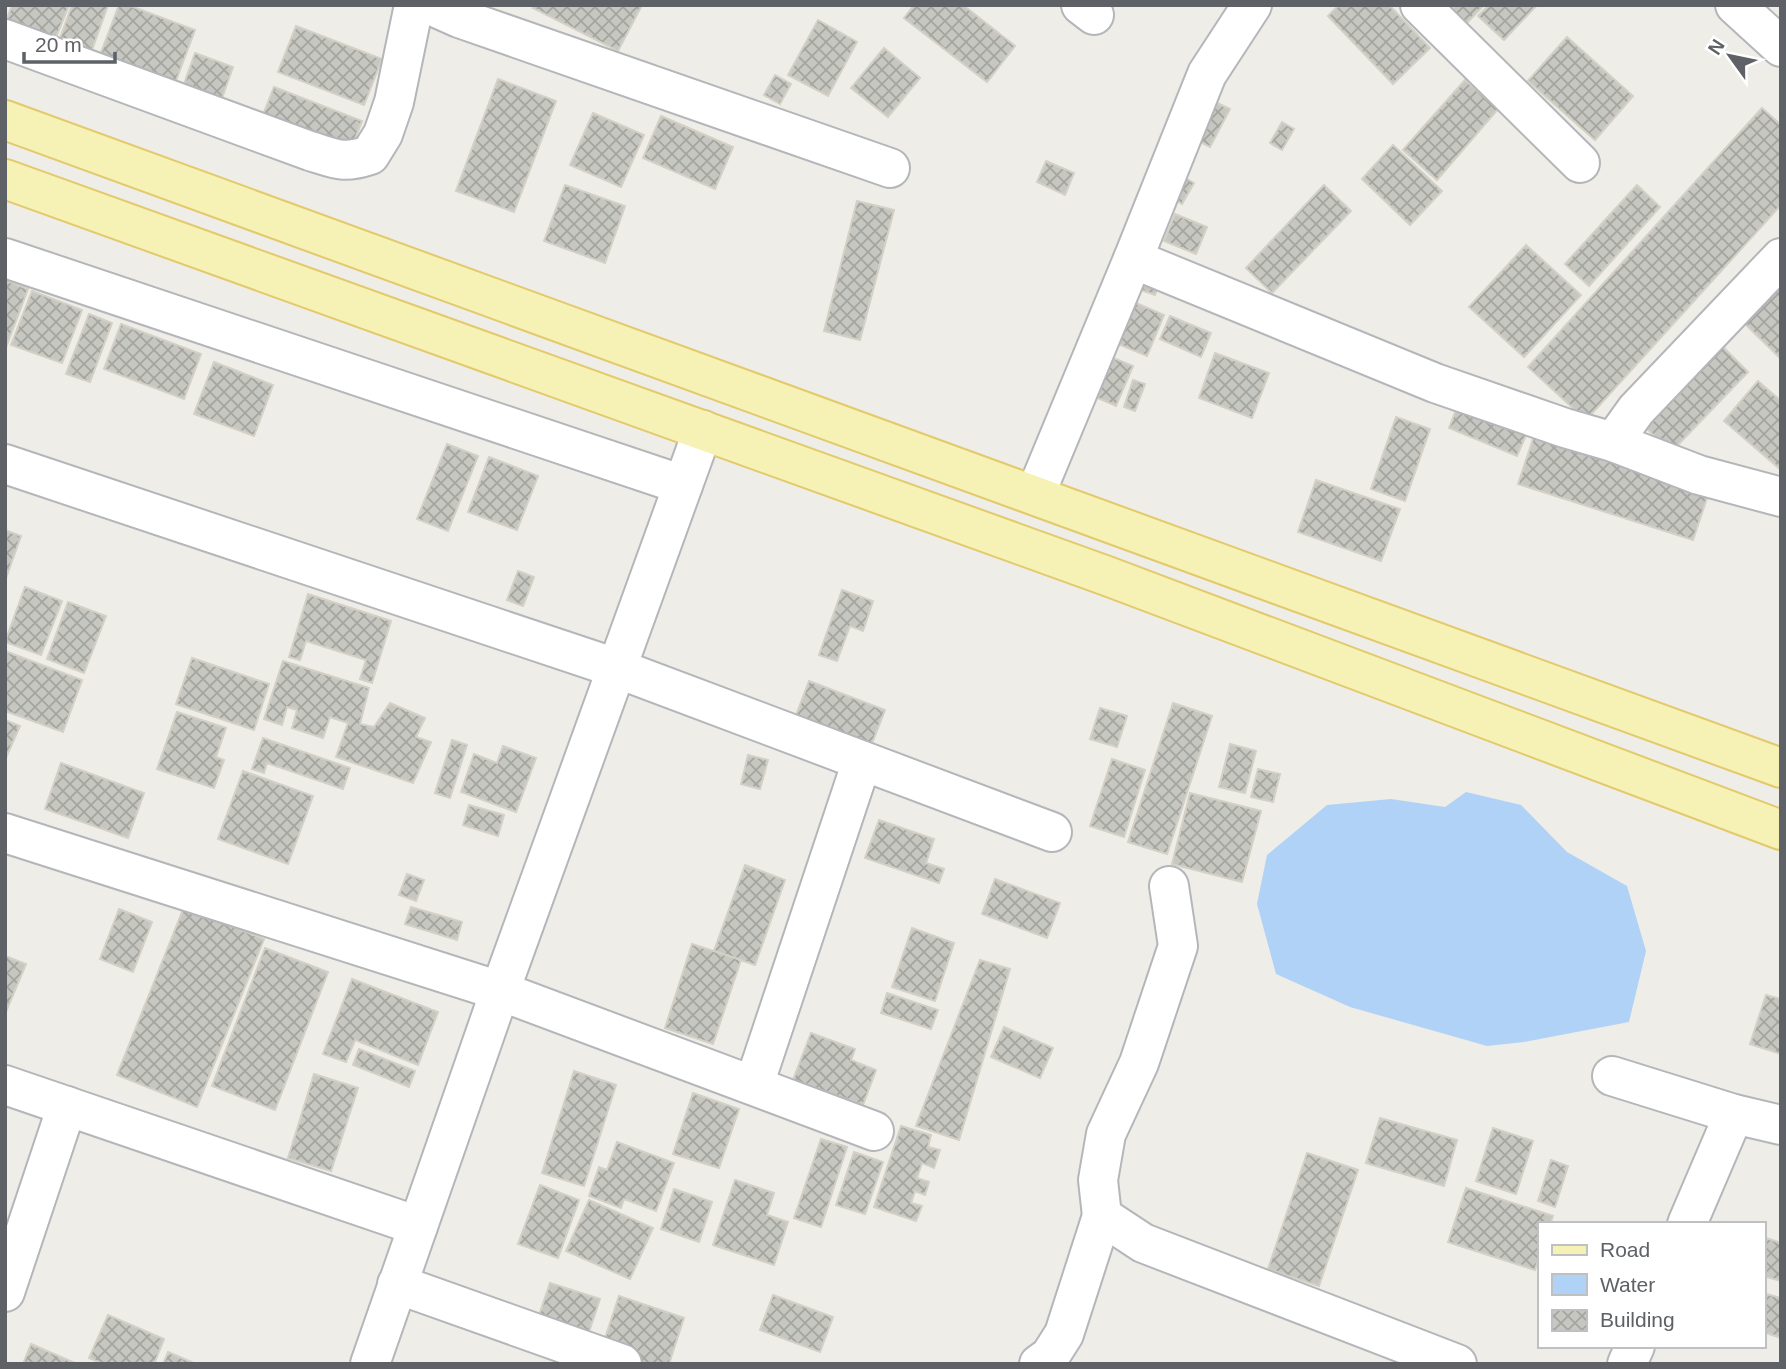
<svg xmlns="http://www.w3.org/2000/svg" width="1786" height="1369" font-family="Arial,sans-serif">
  <defs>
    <pattern id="building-cross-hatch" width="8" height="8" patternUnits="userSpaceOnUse" patternTransform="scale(1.75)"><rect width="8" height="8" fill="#c7c7c1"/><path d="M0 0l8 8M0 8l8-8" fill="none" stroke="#a5a5a0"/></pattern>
  </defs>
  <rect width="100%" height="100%" fill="#efede7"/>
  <polygon fill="#b0d2f6" points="1466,792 1521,805 1567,852 1627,886 1646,951 1629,1022 1524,1042 1487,1046 1350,1007 1276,974 1257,904 1267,855 1327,805 1391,799 1445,807"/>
  <g fill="url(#building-cross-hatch)" stroke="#d3d0c6" stroke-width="2">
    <polygon points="12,5 69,5 51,50 5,24"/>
    <polygon points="72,5 108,5 87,64 55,52"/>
    <polygon points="119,5 128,5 195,30 174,86 99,58"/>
    <polygon points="536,5 642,5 618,51 533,8"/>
    <polygon points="914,5 963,5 1015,46 987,82 904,18"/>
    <polygon points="1339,5 1389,5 1430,48 1393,84 1328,16"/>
    <polygon points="1456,5 1484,5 1461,29 1446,16"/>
    <polygon points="1489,5 1537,5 1504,40 1478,16"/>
    <polygon points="818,20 857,42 828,96 788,75"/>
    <polygon points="296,26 382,59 364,105 278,72"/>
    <polygon points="1567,37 1633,96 1595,140 1528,81"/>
    <polygon points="884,48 920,78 888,117 851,88"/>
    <polygon points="195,53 233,67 221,101 183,87"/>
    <polygon points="775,75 791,84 780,104 764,95"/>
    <polygon points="498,79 556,101 514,212 456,191"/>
    <polygon points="1465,80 1498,109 1437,180 1403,150"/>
    <polygon points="274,87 362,121 349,154 261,120"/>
    <polygon points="1213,101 1230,109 1210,147 1194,139"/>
    <polygon points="1762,108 1781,125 1781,205 1586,420 1528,367"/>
    <polygon points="593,113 644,135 621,187 570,165"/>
    <polygon points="661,116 733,147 715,189 643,158"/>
    <polygon points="1282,122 1294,129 1282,150 1270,143"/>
    <polygon points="1393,145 1442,191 1410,225 1362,179"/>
    <polygon points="1046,161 1074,173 1065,195 1037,182"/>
    <polygon points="1182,176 1194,183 1182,204 1171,197"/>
    <polygon points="565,185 625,206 605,263 544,241"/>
    <polygon points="1324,185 1351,211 1272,293 1246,268"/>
    <polygon points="1637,185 1660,207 1589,286 1565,264"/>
    <polygon points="857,201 894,210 860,340 824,331"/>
    <polygon points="1175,214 1207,227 1196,254 1164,241"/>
    <polygon points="1526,245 1581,295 1524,357 1469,307"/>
    <polygon points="1162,275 1155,295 1132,287"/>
    <polygon points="5,280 28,289 5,350"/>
    <polygon points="1781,285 1781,359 1744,323"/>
    <polygon points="32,291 82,310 62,363 11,345"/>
    <polygon points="1136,303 1164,315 1147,356 1118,344"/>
    <polygon points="89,314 112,323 90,382 66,374"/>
    <polygon points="1170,316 1211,333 1201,357 1160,339"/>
    <polygon points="121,324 201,354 184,399 104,369"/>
    <polygon points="1721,345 1748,372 1671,452 1643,425"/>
    <polygon points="1215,353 1269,373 1252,418 1199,398"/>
    <polygon points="1111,357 1133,366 1116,406 1093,396"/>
    <polygon points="214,362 273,385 254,436 194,414"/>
    <polygon points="1133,380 1145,384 1135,411 1124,407"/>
    <polygon points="1758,381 1781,401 1781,470 1724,421"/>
    <polygon points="1458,405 1527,433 1517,456 1449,428"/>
    <polygon points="1396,417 1430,429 1405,501 1371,489"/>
    <polygon points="1534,436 1709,492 1693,540 1518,484"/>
    <polygon points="447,444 478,456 448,531 417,519"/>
    <polygon points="489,457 538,476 517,530 468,512"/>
    <polygon points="1316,480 1400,509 1381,561 1298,532"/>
    <polygon points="5,530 21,536 5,581"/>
    <polygon points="518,571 534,577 523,606 507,600"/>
    <polygon points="25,587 62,601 41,655 5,642"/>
    <polygon points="842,590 873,601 863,631 850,626 837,661 819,655"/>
    <polygon points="308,594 391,621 372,683 360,679 366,660 306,641 300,660 289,657"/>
    <polygon points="68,602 106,616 84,673 47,659"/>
    <polygon points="5,651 82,680 63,732 5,711"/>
    <polygon points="192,658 269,684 254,730 176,704"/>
    <polygon points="283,661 369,688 360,724 374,727 390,703 425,718 416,737 431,742 413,783 336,757 348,723 330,717 323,738 292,728 297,710 287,707 282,725 264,719"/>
    <polygon points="809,681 885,710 871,746 795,718"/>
    <polygon points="1173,703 1212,716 1167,854 1128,842"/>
    <polygon points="1100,708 1127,716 1117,747 1090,739"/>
    <polygon points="177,712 226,728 216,757 224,760 214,788 157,769"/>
    <polygon points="5,720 20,726 5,760"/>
    <polygon points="263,738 350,768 343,789 267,763 264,773 252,769"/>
    <polygon points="452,740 467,745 450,798 435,793"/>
    <polygon points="1230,744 1256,751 1245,793 1219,787"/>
    <polygon points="503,746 536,758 516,812 461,792 474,754 497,763"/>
    <polygon points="748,755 768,760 760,789 741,784"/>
    <polygon points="1112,759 1145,770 1124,837 1090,826"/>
    <polygon points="61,763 144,793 128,838 45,809"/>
    <polygon points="1258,769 1280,774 1273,802 1251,797"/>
    <polygon points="243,771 313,796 288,864 218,839"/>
    <polygon points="1190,793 1261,811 1242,882 1172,864"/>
    <polygon points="469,805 504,815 498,836 463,825"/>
    <polygon points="879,820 934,839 926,863 944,869 939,883 865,858"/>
    <polygon points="745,865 785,880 755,965 714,951"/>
    <polygon points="407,874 424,880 416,901 399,895"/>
    <polygon points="995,879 1060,903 1047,938 982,914"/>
    <polygon points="184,907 264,939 197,1107 117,1075"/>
    <polygon points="411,907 462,922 457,940 405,924"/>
    <polygon points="119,909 152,922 133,972 100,959"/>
    <polygon points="912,928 954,943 935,1001 892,987"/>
    <polygon points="692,944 741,960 713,1044 665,1028"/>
    <polygon points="265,948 328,972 275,1110 212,1086"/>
    <polygon points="5,956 26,964 5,1014"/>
    <polygon points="980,960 1010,969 959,1140 916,1126"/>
    <polygon points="352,979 438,1012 418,1065 355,1040 346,1062 323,1054"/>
    <polygon points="887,993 938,1010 931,1029 881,1013"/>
    <polygon points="1766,995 1781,999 1781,1054 1750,1044"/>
    <polygon points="1004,1027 1053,1048 1040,1078 991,1057"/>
    <polygon points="811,1033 855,1049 851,1060 876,1070 863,1105 793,1080"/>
    <polygon points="359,1049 415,1071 409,1087 353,1065"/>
    <polygon points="574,1071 616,1085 584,1186 542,1173"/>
    <polygon points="314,1074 358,1088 331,1171 288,1158"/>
    <polygon points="693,1093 739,1109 719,1168 673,1154"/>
    <polygon points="1380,1118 1457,1140 1444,1186 1366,1163"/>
    <polygon points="901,1126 931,1135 928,1147 940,1150 934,1168 922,1163 917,1178 929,1182 925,1195 915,1191 911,1203 922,1206 916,1221 874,1207"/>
    <polygon points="1493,1128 1533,1141 1516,1194 1476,1181"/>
    <polygon points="821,1139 847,1147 821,1227 794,1218"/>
    <polygon points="617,1142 674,1163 656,1211 624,1199 621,1208 589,1196 599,1167 607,1170"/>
    <polygon points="854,1152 883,1162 865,1214 836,1205"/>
    <polygon points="1307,1153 1358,1170 1319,1286 1268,1269"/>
    <polygon points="1551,1160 1568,1166 1555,1207 1538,1201"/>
    <polygon points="735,1180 774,1193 767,1215 788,1222 774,1265 713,1245"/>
    <polygon points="540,1185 579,1200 558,1258 518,1244"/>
    <polygon points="1466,1188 1553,1216 1550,1224 1539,1224 1539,1257 1535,1270 1448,1242"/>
    <polygon points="674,1189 712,1202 699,1242 661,1229"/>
    <polygon points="589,1200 653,1228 630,1279 566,1251"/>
    <polygon points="1763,1237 1781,1243 1781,1281 1763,1276"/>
    <polygon points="550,1283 600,1299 585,1344 535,1327"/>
    <polygon points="1763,1293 1781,1298 1781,1338 1763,1332"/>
    <polygon points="773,1295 833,1317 820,1352 760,1330"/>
    <polygon points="619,1296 684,1318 669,1364 643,1364 601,1350"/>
    <polygon points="108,1315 164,1339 154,1364 103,1364 89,1358"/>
    <polygon points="31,1344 77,1364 23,1364"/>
    <polygon points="168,1352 196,1364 163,1364"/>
  </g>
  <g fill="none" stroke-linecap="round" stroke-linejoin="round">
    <g stroke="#b4b6ba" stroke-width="42">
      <g id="minor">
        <polyline points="430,5 459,18 890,168"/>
        <polyline points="1081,5 1094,15"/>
        <polyline points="1420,5 1580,163"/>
        <polyline points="1735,5 1781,47"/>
        <path d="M5,39L310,151C336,159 343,164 370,155L383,134L394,102L414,5"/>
        <polyline points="5,258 683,485"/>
        <polyline points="1133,259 1435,383 1565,428 1613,442 1636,410 1781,258"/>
        <polyline points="1613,442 1699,475 1781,497"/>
        <polyline points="5,464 616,668 1052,832"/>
        <polyline points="1035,495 1133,259 1207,74 1252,5"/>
        <polyline points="5,833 500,991 874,1131"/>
        <polyline points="1169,886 1178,946 1139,1063 1106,1134 1098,1180 1102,1216 1143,1243 1457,1364"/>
        <polyline points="1612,1076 1734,1114 1781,1125"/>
        <polyline points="5,1085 418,1226"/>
        <polyline points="754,1085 862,761"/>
        <polyline points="1687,1224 1734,1114"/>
        <polyline points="397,1284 622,1364"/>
        <polyline points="5,1292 67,1106"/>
        <polyline points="370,1364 500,991 703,430"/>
        <polyline points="1039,1364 1050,1356 1064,1334 1102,1216"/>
        <polyline points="1627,1364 1635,1346"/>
      </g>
    </g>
    <g stroke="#e2ca6c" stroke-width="42">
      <g id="major">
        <polyline points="5,120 1781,768"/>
        <polyline points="5,179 1107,576 1781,830"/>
      </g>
    </g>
    <use href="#minor" stroke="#fff" stroke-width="38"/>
    <use href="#major" stroke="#f6f1b4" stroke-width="38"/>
  </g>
  <rect width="1786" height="1369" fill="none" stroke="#5e6165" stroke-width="14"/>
  <rect x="1538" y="1222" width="228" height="126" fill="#ffffff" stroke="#bfc0c1" stroke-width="2"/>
  <rect x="1552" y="1245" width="35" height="10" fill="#f6f1b4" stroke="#bfc0c1" stroke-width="2"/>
  <text x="1600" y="1257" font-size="21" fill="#5e6165">Road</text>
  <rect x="1552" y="1274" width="35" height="21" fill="#b0d2f6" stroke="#bfc0c1" stroke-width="2"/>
  <text x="1600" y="1292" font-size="21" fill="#5e6165">Water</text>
  <rect x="1552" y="1310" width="35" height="21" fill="url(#building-cross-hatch)" stroke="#bfc0c1" stroke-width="2"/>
  <text x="1600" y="1327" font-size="21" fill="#5e6165">Building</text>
  <g transform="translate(1730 56) rotate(303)" stroke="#ffffff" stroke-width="5" paint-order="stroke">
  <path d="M0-5L12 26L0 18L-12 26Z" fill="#5e6165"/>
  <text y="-10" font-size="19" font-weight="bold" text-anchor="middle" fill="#5e6165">N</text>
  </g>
  <path d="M24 52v10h91v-10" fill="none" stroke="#5e6165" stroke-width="3.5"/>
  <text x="35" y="52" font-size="21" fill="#5e6165" stroke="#ffffff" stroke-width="5" paint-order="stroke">20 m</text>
</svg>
